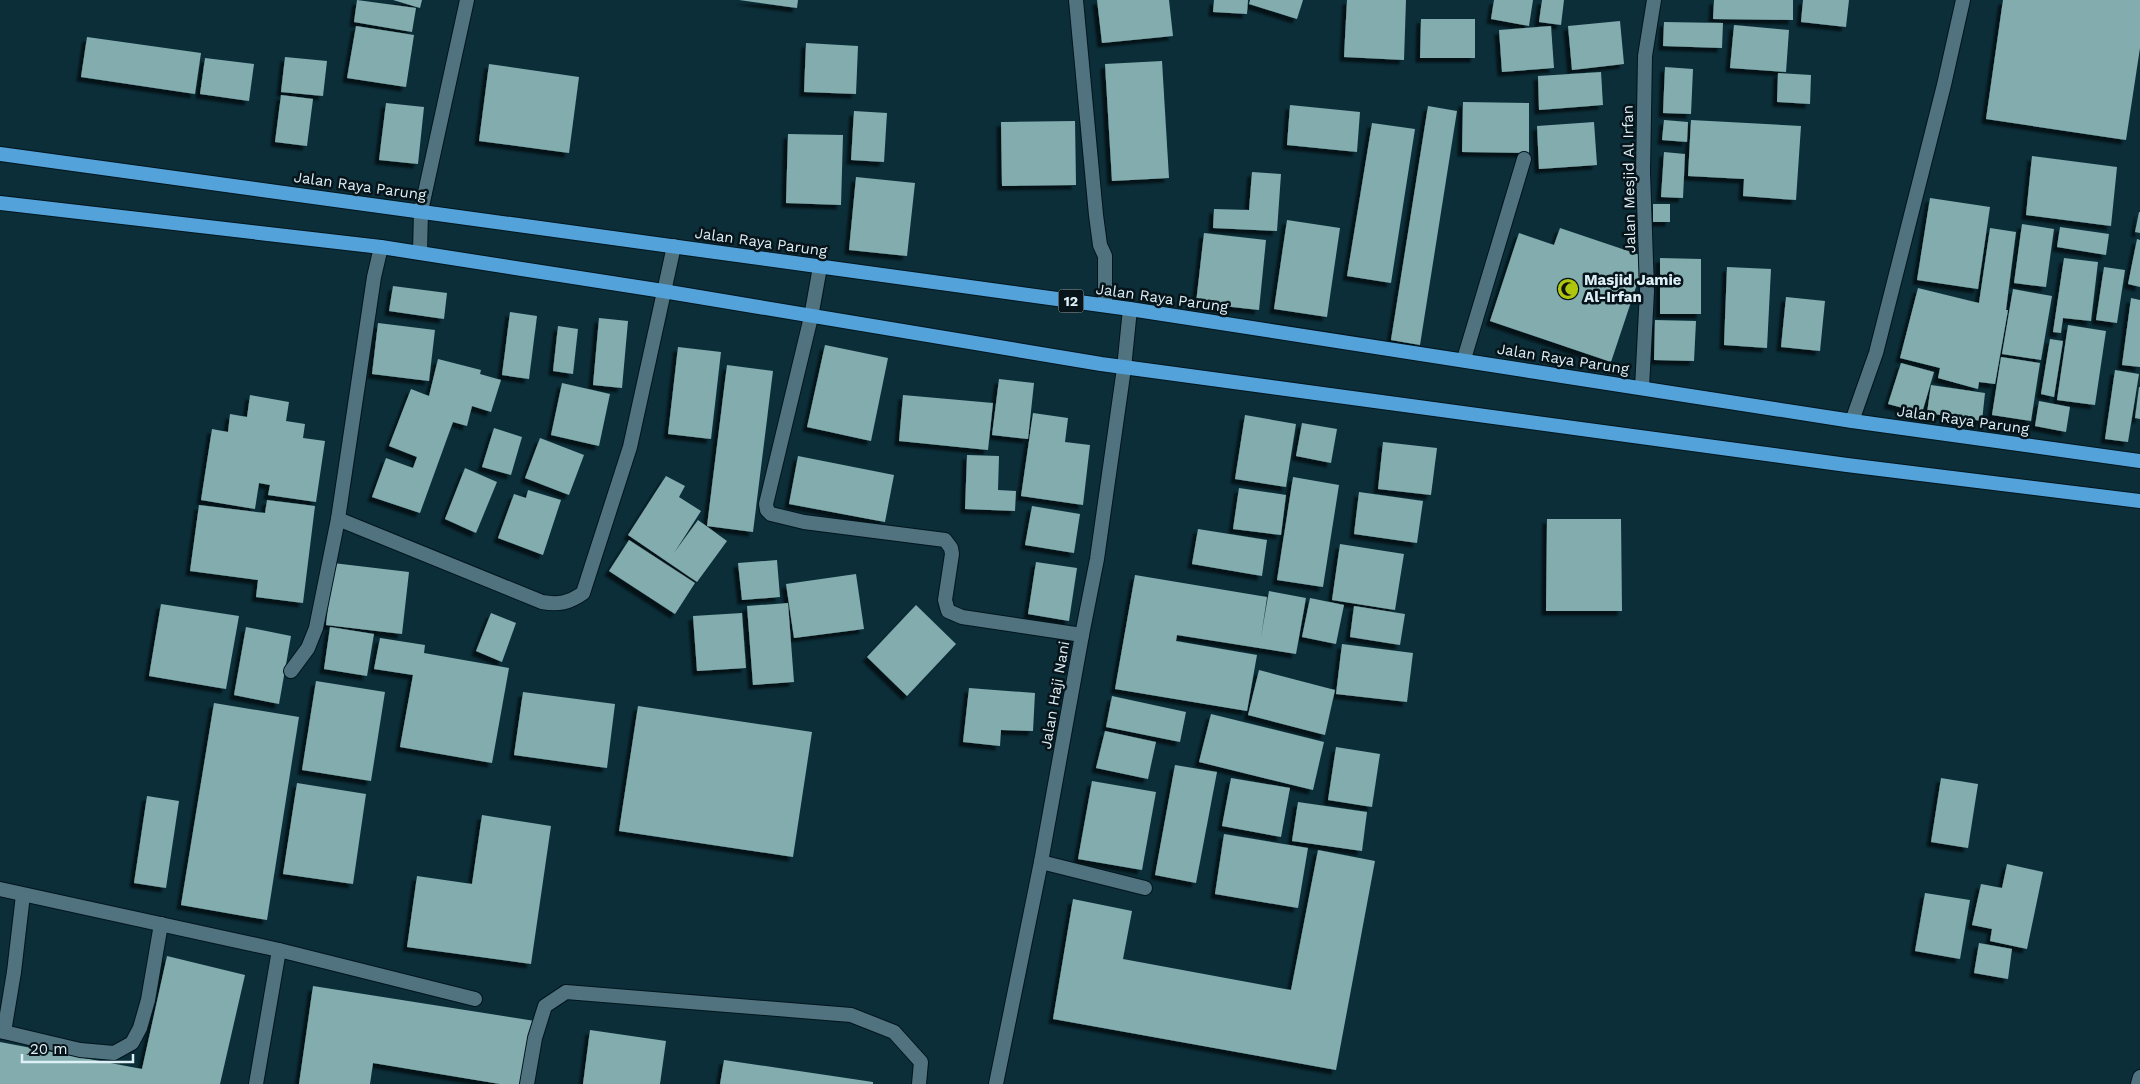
<svg xmlns="http://www.w3.org/2000/svg" width="2140" height="1084" font-family="'Work Sans',sans-serif">
  <defs>
    <filter id="shadow"><feDropShadow dx="-4.5" dy="4.5" stdDeviation="1" flood-color="#0009"/></filter>
  </defs>
  <rect width="100%" height="100%" fill="#0b2e39"/>
  <g fill="#83acae" filter="url(#shadow)">
    <polygon points="357,0 416,8 412,32 354,22"/>
    <polygon points="393,0 422,0 420,8"/>
    <polygon points="739,0 798,0 797,8"/>
    <polygon points="1097,0 1169,0 1173,36 1102,43"/>
    <polygon points="1214,0 1248,0 1247,14 1213,12"/>
    <polygon points="1250,0 1303,0 1297,19 1249,4"/>
    <polygon points="1347,0 1406,0 1404,60 1344,57"/>
    <polygon points="1494,0 1533,0 1529,26 1491,19"/>
    <polygon points="1542,0 1564,0 1561,25 1539,22"/>
    <polygon points="1714,0 1793,0 1793,20 1713,19"/>
    <polygon points="1803,0 1849,0 1846,27 1801,22"/>
    <polygon points="2003,0 2140,0 2140,48 2126,140 1986,119"/>
    <polygon points="1421,19 1475,19 1475,58 1420,58"/>
    <polygon points="1620,21 1624,64 1572,70 1568,26"/>
    <polygon points="1664,22 1723,23 1722,48 1663,46"/>
    <polygon points="1734,25 1789,30 1786,72 1730,68"/>
    <polygon points="356,26 414,35 406,87 347,78"/>
    <polygon points="1551,26 1554,68 1502,72 1499,30"/>
    <polygon points="87,37 201,53 195,94 81,77"/>
    <polygon points="806,43 858,46 856,94 804,92"/>
    <polygon points="285,57 327,61 323,96 281,92"/>
    <polygon points="205,58 254,64 249,101 200,94"/>
    <polygon points="1162,61 1169,178 1112,181 1105,64"/>
    <polygon points="489,64 579,77 569,153 479,141"/>
    <polygon points="1665,67 1693,69 1691,114 1663,113"/>
    <polygon points="1601,72 1603,105 1539,110 1538,76"/>
    <polygon points="1778,73 1811,75 1810,104 1777,102"/>
    <polygon points="281,95 313,99 307,146 275,142"/>
    <polygon points="1463,102 1529,103 1529,153 1462,152"/>
    <polygon points="386,103 424,107 418,164 379,160"/>
    <polygon points="1290,105 1360,112 1357,152 1287,145"/>
    <polygon points="1428,106 1457,111 1420,345 1391,340"/>
    <polygon points="854,111 887,113 884,162 851,160"/>
    <polygon points="1664,120 1688,122 1687,142 1662,140"/>
    <polygon points="1691,120 1801,126 1796,200 1743,196 1744,179 1688,176"/>
    <polygon points="1075,121 1076,185 1002,186 1001,122"/>
    <polygon points="1594,122 1597,165 1539,169 1537,126"/>
    <polygon points="1372,123 1415,129 1391,283 1347,276"/>
    <polygon points="788,134 843,135 841,205 786,203"/>
    <polygon points="1664,152 1685,154 1683,198 1661,197"/>
    <polygon points="2032,156 2117,167 2111,226 2026,215"/>
    <polygon points="1252,172 1281,174 1277,231 1213,228 1214,209 1249,210"/>
    <polygon points="856,177 915,183 907,256 849,250"/>
    <polygon points="1930,198 1990,207 1978,289 1917,280"/>
    <rect x="1653" y="204" width="17" height="18"/>
    <polygon points="2139,212 2140,212 2140,233 2135,232"/>
    <polygon points="1287,220 1340,228 1327,317 1274,309"/>
    <polygon points="2022,224 2054,229 2046,287 2014,283"/>
    <polygon points="2060,227 2109,234 2106,255 2057,247"/>
    <polygon points="1560,228 1646,257 1611,362 1490,321 1519,233 1554,245"/>
    <polygon points="1990,228 2016,232 2006,310 2008,310 1995,384 1979,382 1978,389 1938,378 1940,368 1900,358 1918,288 1979,303"/>
    <polygon points="1204,233 1266,240 1259,310 1196,303"/>
    <polygon points="2137,239 2140,240 2140,287 2128,284"/>
    <polygon points="1660,258 1701,259 1701,314 1660,314"/>
    <polygon points="2064,258 2098,262 2091,321 2063,318 2061,333 2053,332"/>
    <polygon points="1727,267 1771,269 1767,348 1724,345"/>
    <polygon points="2104,267 2125,270 2117,323 2096,320"/>
    <polygon points="393,286 447,293 444,319 389,311"/>
    <polygon points="2013,289 2052,296 2041,360 2002,354"/>
    <polygon points="1786,297 1825,301 1820,351 1781,347"/>
    <polygon points="2131,298 2140,300 2140,367 2122,365"/>
    <polygon points="510,312 537,316 529,379 502,375"/>
    <polygon points="599,318 628,321 622,388 593,385"/>
    <polygon points="1655,320 1696,321 1694,361 1654,360"/>
    <polygon points="378,323 435,330 429,381 372,374"/>
    <polygon points="2068,325 2106,331 2095,405 2057,400"/>
    <polygon points="558,326 578,329 573,374 553,371"/>
    <polygon points="2050,339 2063,341 2054,397 2041,394"/>
    <polygon points="825,345 888,358 871,441 807,427"/>
    <polygon points="678,347 721,352 711,439 668,434"/>
    <polygon points="2001,357 2040,363 2031,421 1992,415"/>
    <polygon points="438,359 481,370 480,374 501,380 491,412 472,406 467,426 453,422 420,513 372,497 386,458 413,468 417,457 389,446 411,389 429,396"/>
    <polygon points="1901,363 1934,372 1922,413 1888,404"/>
    <polygon points="727,365 773,371 753,532 707,526"/>
    <polygon points="2115,370 2139,374 2128,442 2105,439"/>
    <polygon points="999,379 1034,383 1028,439 992,435"/>
    <polygon points="562,383 610,394 599,446 551,435"/>
    <polygon points="1931,385 1985,393 1982,421 1927,413"/>
    <polygon points="2139,387 2140,387 2140,419 2135,418"/>
    <polygon points="250,395 289,402 286,421 305,424 303,438 325,441 316,502 268,495 270,485 259,483 255,509 201,500 212,429 228,432 230,414 247,417"/>
    <polygon points="903,395 993,403 988,450 899,441"/>
    <polygon points="2039,401 2070,407 2066,432 2035,426"/>
    <polygon points="1033,413 1068,418 1065,442 1090,445 1083,505 1021,496"/>
    <polygon points="1245,415 1296,424 1286,487 1235,479"/>
    <polygon points="1302,423 1337,429 1331,463 1296,456"/>
    <polygon points="494,428 522,437 511,475 482,467"/>
    <polygon points="540,438 584,455 569,495 525,478"/>
    <polygon points="1383,442 1437,448 1431,495 1378,489"/>
    <polygon points="967,455 999,456 998,490 1016,491 1015,511 965,509"/>
    <polygon points="798,456 894,475 885,522 789,504"/>
    <polygon points="465,468 497,482 476,533 445,519"/>
    <polygon points="666,476 685,486 679,497 701,511 674,553 698,520 727,541 697,582 628,535"/>
    <polygon points="1293,477 1339,485 1323,587 1277,580"/>
    <polygon points="1239,488 1286,495 1281,535 1233,529"/>
    <polygon points="528,490 561,500 543,555 498,538 514,494 526,498"/>
    <polygon points="1359,492 1423,501 1417,543 1354,534"/>
    <polygon points="267,500 315,506 303,603 256,597 258,580 190,571 199,505 265,513"/>
    <polygon points="1032,506 1080,514 1074,553 1025,545"/>
    <polygon points="1547,519 1621,519 1622,611 1546,611"/>
    <polygon points="1198,529 1267,540 1262,576 1192,564"/>
    <polygon points="629,540 695,583 675,614 609,571"/>
    <polygon points="1340,544 1404,554 1395,610 1332,600"/>
    <polygon points="777,560 780,597 742,600 738,563"/>
    <polygon points="1036,562 1077,568 1069,621 1028,614"/>
    <polygon points="333,563 409,572 402,634 326,625"/>
    <polygon points="856,574 864,629 794,638 786,584"/>
    <polygon points="1135,575 1267,597 1261,637 1269,591 1306,598 1296,654 1177,635 1176,641 1257,655 1247,711 1115,689"/>
    <polygon points="1310,598 1344,605 1336,644 1302,637"/>
    <polygon points="788,603 794,682 753,685 747,606"/>
    <polygon points="161,604 239,616 226,689 149,676"/>
    <polygon points="916,605 956,644 907,696 867,657"/>
    <polygon points="1354,606 1405,614 1400,645 1350,637"/>
    <polygon points="491,613 516,623 502,662 476,651"/>
    <polygon points="742,613 746,668 697,671 693,616"/>
    <polygon points="246,627 291,636 279,704 234,695"/>
    <polygon points="330,627 374,634 367,676 324,669"/>
    <polygon points="380,638 425,645 424,653 509,668 492,763 400,747 413,675 374,669"/>
    <polygon points="1342,644 1413,653 1407,702 1336,694"/>
    <polygon points="1259,670 1335,690 1325,735 1248,715"/>
    <polygon points="316,681 385,692 371,781 302,770"/>
    <polygon points="969,688 1035,693 1033,731 1001,730 1000,746 963,742"/>
    <polygon points="523,692 615,704 607,768 514,755"/>
    <polygon points="1112,696 1186,712 1180,742 1106,727"/>
    <polygon points="214,703 299,717 267,920 181,905"/>
    <polygon points="638,706 812,732 793,857 619,831"/>
    <polygon points="1211,714 1324,742 1313,790 1199,762"/>
    <polygon points="1105,731 1156,742 1148,779 1096,768"/>
    <polygon points="1336,747 1380,754 1372,807 1328,800"/>
    <polygon points="1175,765 1217,772 1196,883 1155,875"/>
    <polygon points="1231,778 1290,788 1281,837 1222,826"/>
    <polygon points="1941,778 1978,784 1968,848 1931,842"/>
    <polygon points="1092,781 1156,792 1142,870 1078,859"/>
    <polygon points="297,783 366,794 353,884 283,874"/>
    <polygon points="147,796 179,801 166,888 134,883"/>
    <polygon points="1298,802 1367,812 1362,851 1292,841"/>
    <polygon points="482,815 551,826 531,964 407,947 417,876 472,884"/>
    <polygon points="1224,834 1308,848 1298,908 1215,894"/>
    <polygon points="1318,850 1375,861 1336,1070 1053,1019 1073,899 1132,911 1123,959 1291,990"/>
    <polygon points="2007,864 2043,872 2027,949 1990,941 1992,929 1972,925 1981,884 2002,888"/>
    <polygon points="1925,893 1970,900 1960,959 1915,951"/>
    <polygon points="1979,943 2012,949 2008,979 1974,973"/>
    <polygon points="167,956 245,975 220,1084 0,1084 0,1042 142,1069"/>
    <polygon points="313,986 535,1021 525,1084 500,1084 373,1063 370,1084 299,1084"/>
    <polygon points="590,1030 666,1041 660,1084 583,1084"/>
    <polygon points="724,1060 873,1082 873,1084 720,1084"/>
  </g>
  <g fill="none" stroke-linecap="round" stroke-linejoin="round">
    <g stroke="#00151d" stroke-width="16">
      <g id="service">
        <polyline points="420,253 421,211 467,0"/>
        <polyline points="4,1032 80,1050 114,1053 132,1043 140,1028 148,1000 161,924"/>
      </g>
    </g>
    <g stroke="#00151d" stroke-width="16">
      <g id="minor">
        <polyline points="1076,0 1096,215 1100,245 1105,256 1105,305"/>
        <polyline points="820,267 811,317 766,504 767,510 771,514 804,522 945,540 951,548 952,554 945,600 948,611 962,617 1082,635"/>
        <polyline points="1464,359 1524,159"/>
        <polyline points="1642,388 1647,291 1643,172 1645,56 1654,0"/>
        <polyline points="1852,421 1876,353 1944,85 1963,0"/>
        <path d="M338,519L542,602C558,605 569,603 583,593L630,447L674,246"/>
        <polyline points="291,671 308,648 316,628 338,519 374,277 381,247"/>
        <polyline points="1041,862 1145,888"/>
        <polyline points="0,889 279,950 256,1084"/>
        <polyline points="279,950 475,999"/>
        <polyline points="0,1031 4,1032 14,972 23,895"/>
        <polyline points="527,1084 535,1038 545,1006 566,992 851,1015 894,1032 921,1062 919,1084"/>
        <polyline points="996,1084 1041,862 1082,635 1097,559 1124,368 1130,309"/>
        <polyline points="2138,1084 2140,1077"/>
      </g>
    </g>
    <g stroke="#00151d" stroke-width="16">
      <g id="trunk">
        <polyline points="0,154 1130,309 1852,421 2140,461"/>
        <polyline points="0,203 381,247 663,291 1101,364 1847,465 2140,501"/>
      </g>
    </g>
    <use href="#service" stroke="#50737f" stroke-width="14"/>
    <use href="#minor" stroke="#50737f" stroke-width="14"/>
    <use href="#trunk" stroke="#53a3da" stroke-width="14"/>
  </g>
  <defs>
    <g id="mosque-disc" transform="scale(1.125)"><circle r="9.5" fill="#aec60c" stroke="#071419"/><path d="M3.5-4.9A6 6 0 1 0 3.5 4.9A5 5 0 1 1 3.5-4.9Z" fill="#111"/></g>
  </defs>
  <g fill-rule="evenodd">
    <use href="#mosque-disc" x="1568" y="289"/>
  </g>
  <g text-anchor="middle" stroke-width="5" stroke-linejoin="round" paint-order="stroke">
    <rect fill="#071419" stroke="#9eaeb4" stroke-width="1" x="1058.5" y="289.5" width="25" height="23" rx="4"/>
    <g font-size="14" font-weight="bold" fill="#def0f7">
      <text x="1071" y="306">12</text>
    </g>
    <g font-size="15" fill="#def0f7" stroke="#071419">
      <text transform="translate(1629 179) rotate(-91)" y="5">Jalan Mesjid Al Irfan</text>
      <text transform="translate(360 186) rotate(8)" y="5">Jalan Raya Parung</text>
      <text transform="translate(761 242) rotate(8)" y="5">Jalan Raya Parung</text>
      <text transform="translate(1162 298) rotate(8)" y="5">Jalan Raya Parung</text>
      <text transform="translate(1563 359) rotate(9)" y="5">Jalan Raya Parung</text>
      <text transform="translate(1963 420) rotate(8)" y="5">Jalan Raya Parung</text>
      <text transform="translate(1055 695) rotate(-80)" y="5">Jalan Haji Nani</text>
    </g>
    <g font-size="15" font-weight="bold" fill="#def0f7" stroke="#071419" text-anchor="start">
      <text x="1584" y="285">Masjid Jamie<tspan x="1584" dy="17">Al-Irfan</tspan></text>
    </g>
  </g>
  <path d="M22 1054v8h111v-8" fill="none" stroke="#def0f7" stroke-width="2.5"/>
  <text x="30" y="1054" font-size="15" fill="#def0f7" stroke="#071419" stroke-width="4" paint-order="stroke">20 m</text>
</svg>
